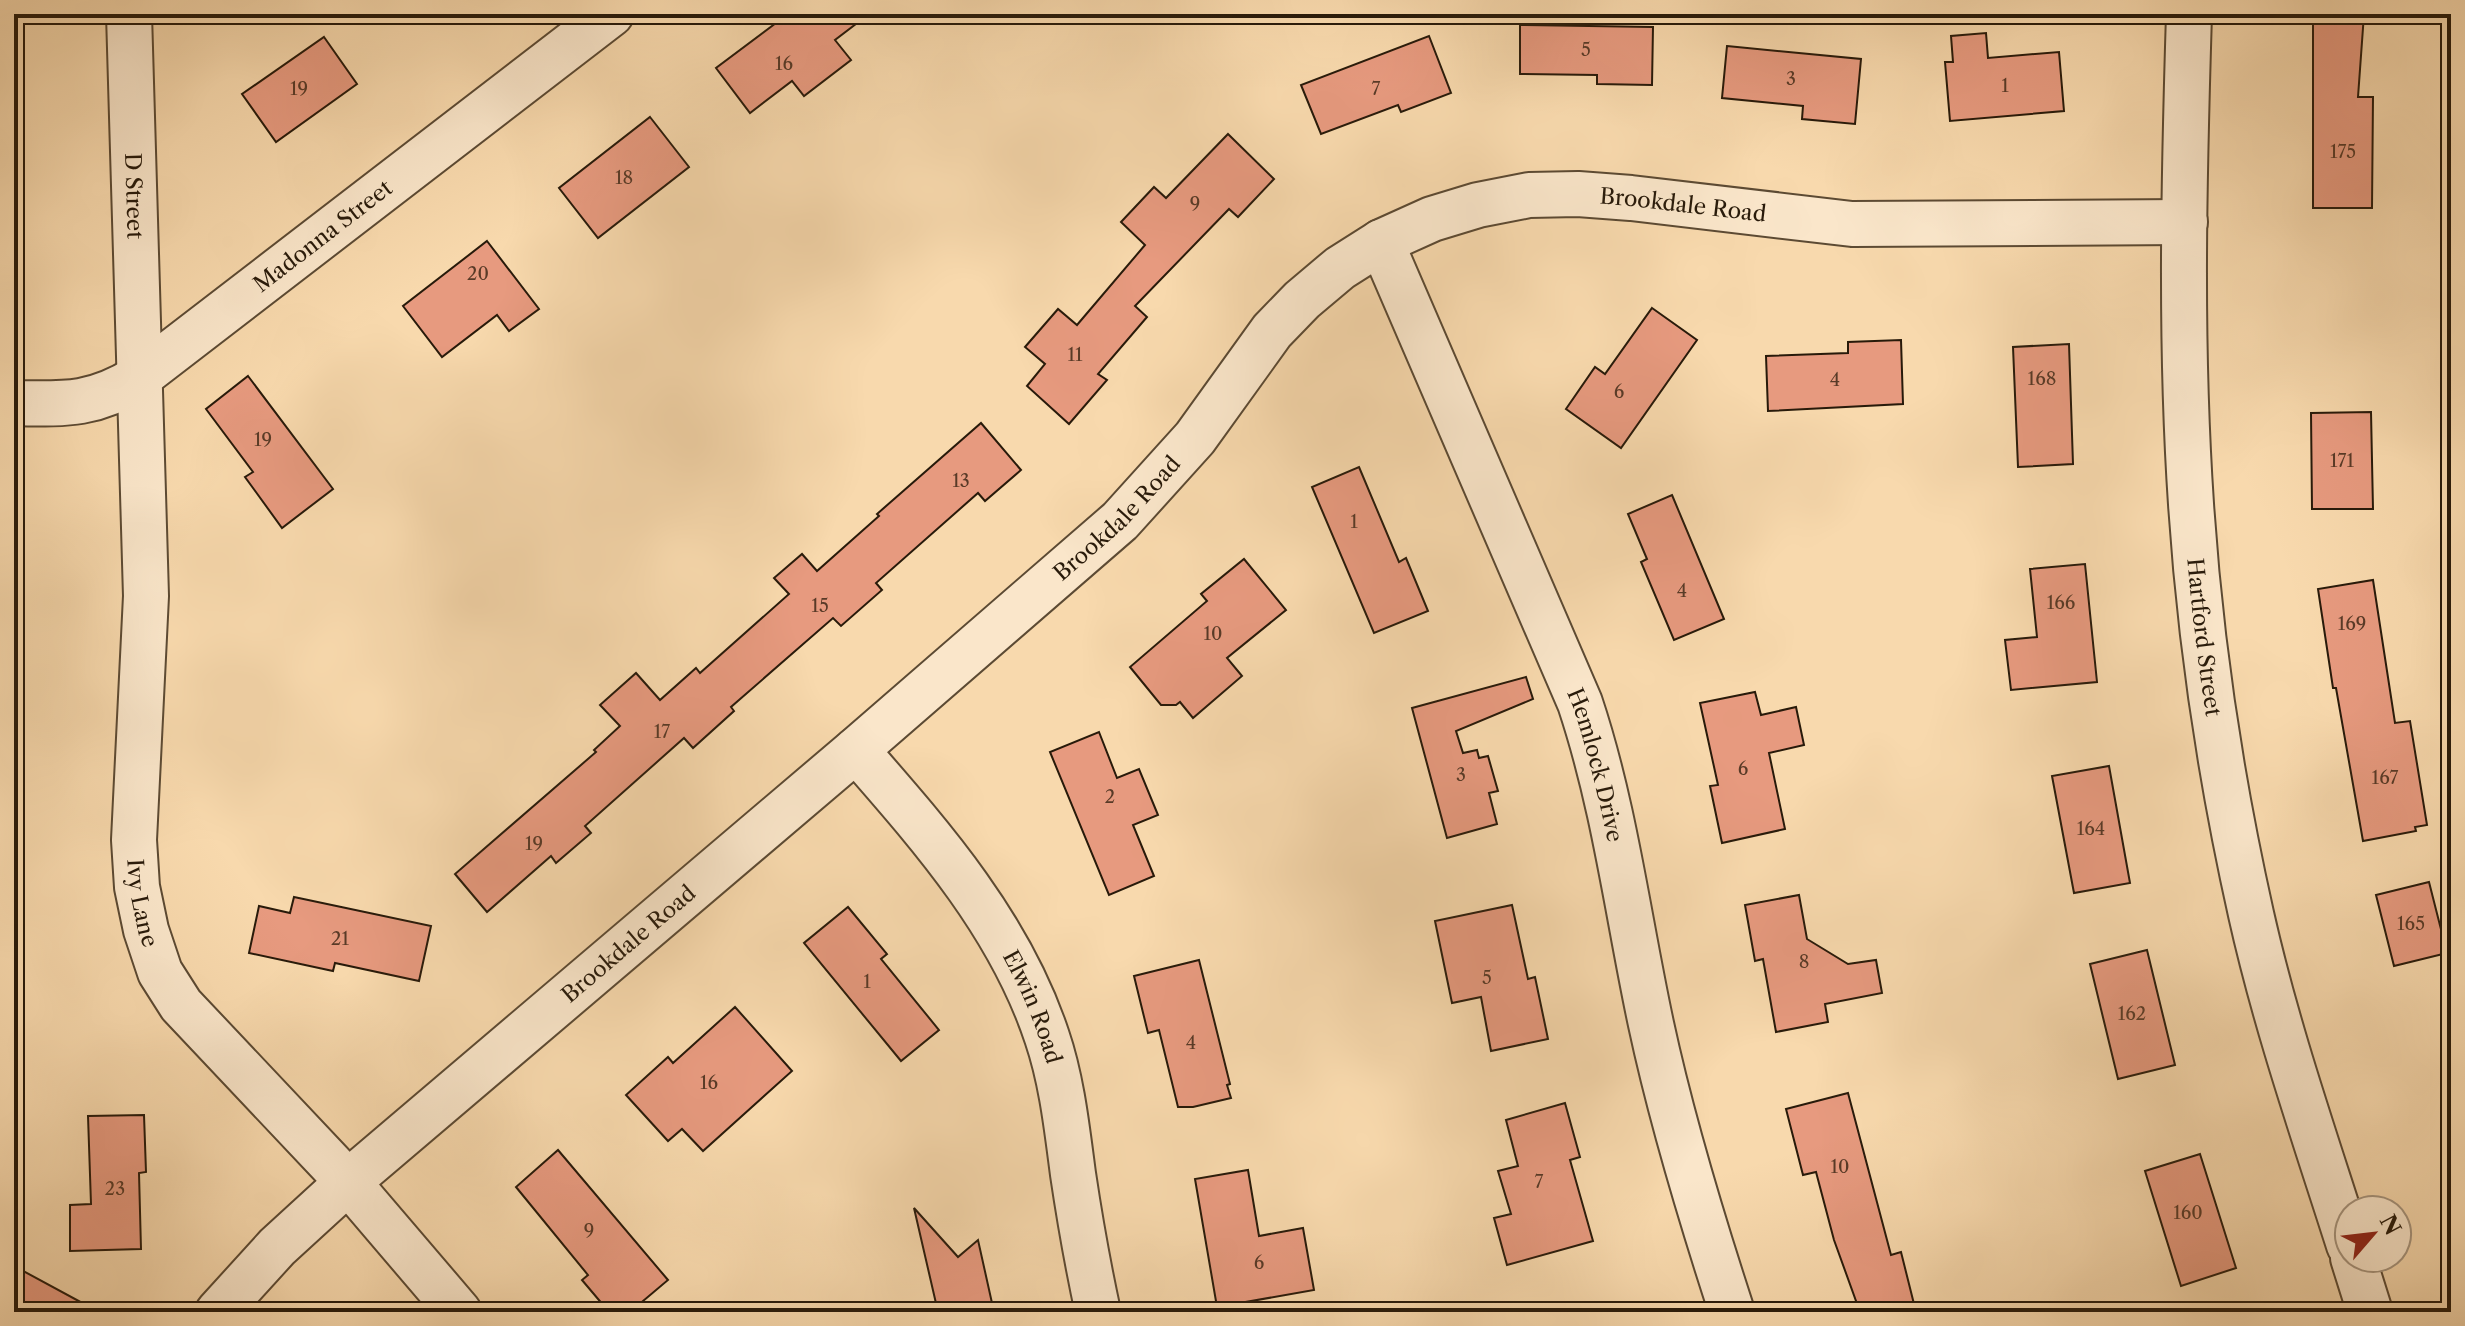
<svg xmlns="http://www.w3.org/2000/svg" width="2465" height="1326" font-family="'Libre Caslon Text',serif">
  <rect width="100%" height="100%" fill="#f8d9ad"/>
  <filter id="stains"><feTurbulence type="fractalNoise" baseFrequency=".0025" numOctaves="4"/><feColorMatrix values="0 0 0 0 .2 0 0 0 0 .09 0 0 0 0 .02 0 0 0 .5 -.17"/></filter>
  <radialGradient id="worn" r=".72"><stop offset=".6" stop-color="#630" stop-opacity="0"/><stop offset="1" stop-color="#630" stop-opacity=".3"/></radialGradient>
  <g fill="#e79a7f" stroke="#281a0a" stroke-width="2">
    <polygon points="788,14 869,14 835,40 851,60 804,96 792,81 750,113 716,68"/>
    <polygon points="2313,14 2364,14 2358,97 2373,97 2372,208 2313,208"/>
    <polygon points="1520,25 1653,27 1652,85 1597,84 1597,75 1520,74"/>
    <polygon points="1986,33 1988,58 2059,52 2064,111 1950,121 1945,62 1953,62 1951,36"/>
    <polygon points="1429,36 1451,93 1401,112 1398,105 1321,134 1301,85"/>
    <polygon points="324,37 357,84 276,142 242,94"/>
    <polygon points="1727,46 1861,59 1855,124 1802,119 1803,106 1722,98"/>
    <polygon points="650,117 689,167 598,238 559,188"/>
    <polygon points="1228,134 1274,179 1238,217 1229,209 1135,306 1147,317 1098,374 1107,380 1069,424 1027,386 1045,364 1025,347 1058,309 1077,325 1145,245 1121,222 1154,187 1166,198"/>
    <polygon points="487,241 539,309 509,331 497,315 442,357 403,306"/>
    <polygon points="1652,308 1697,340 1621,448 1566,409 1595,367 1605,374"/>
    <polygon points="1901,340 1903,404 1768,411 1766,356 1848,353 1848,342"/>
    <polygon points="2069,344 2073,464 2018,467 2013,347"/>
    <polygon points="248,376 333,489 282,528 245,477 253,472 206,409"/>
    <polygon points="2371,412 2373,509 2312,509 2311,413"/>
    <polygon points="981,423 1021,470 985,501 978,493 876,583 882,590 841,626 833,618 731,707 734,711 693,748 684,738 585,826 591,833 556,863 551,856 487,912 455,874 596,752 594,750 620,726 600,705 636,673 660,700 696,668 700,673 789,594 774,578 802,554 817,571 879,516 877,514"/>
    <polygon points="1359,467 1399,562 1406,558 1428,611 1374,633 1312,487"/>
    <polygon points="1672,495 1724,619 1674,640 1641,562 1647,559 1628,514"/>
    <polygon points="1244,559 1286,610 1227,658 1242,676 1193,718 1180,702 1176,705 1161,705 1130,667 1207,601 1201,594"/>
    <polygon points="2085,564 2097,682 2011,690 2005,640 2037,637 2030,569"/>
    <polygon points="2373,580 2395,723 2410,721 2427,825 2415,827 2416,831 2363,841 2336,688 2333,688 2318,589"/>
    <polygon points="1526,677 1533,699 1456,731 1463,753 1477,750 1479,758 1488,756 1498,791 1489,793 1497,824 1447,838 1412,708"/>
    <polygon points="1755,692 1761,715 1796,707 1804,745 1769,753 1785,829 1722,843 1710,786 1718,785 1700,703"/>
    <polygon points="1099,732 1117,778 1139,769 1158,815 1133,825 1154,876 1109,895 1050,752"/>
    <polygon points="2109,766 2130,883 2074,893 2052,776"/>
    <polygon points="2429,882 2447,953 2394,966 2376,895"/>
    <polygon points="1799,895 1807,939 1848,964 1876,960 1882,993 1825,1004 1828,1022 1776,1032 1763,959 1755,961 1745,905"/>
    <polygon points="294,897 431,926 419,981 335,963 333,971 249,953 259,906 290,913"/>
    <polygon points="1512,905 1528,979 1535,977 1548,1039 1491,1051 1481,997 1452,1003 1435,921"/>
    <polygon points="848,907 887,954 881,959 939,1030 901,1061 804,943"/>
    <polygon points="2147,950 2175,1065 2118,1079 2090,964"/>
    <polygon points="1199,960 1230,1084 1227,1085 1231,1098 1193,1107 1178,1107 1159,1030 1148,1033 1134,976"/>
    <polygon points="735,1007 792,1071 703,1151 682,1129 668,1141 626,1095 668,1057 673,1063"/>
    <polygon points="1848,1093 1891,1255 1901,1252 1916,1312 1860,1312 1834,1240 1816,1172 1803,1175 1786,1109"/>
    <polygon points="1565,1103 1580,1157 1570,1160 1593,1241 1507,1265 1494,1218 1511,1214 1498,1171 1518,1166 1506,1120"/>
    <polygon points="144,1115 146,1172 139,1173 141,1249 70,1251 70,1205 91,1204 88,1116"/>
    <polygon points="558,1150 668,1280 630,1312 609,1312 582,1280 588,1275 516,1187"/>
    <polygon points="2200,1154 2236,1268 2181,1286 2145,1171"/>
    <polygon points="1248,1170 1259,1236 1303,1228 1314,1290 1217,1307 1195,1179"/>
    <polygon points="914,1208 958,1257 978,1240 994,1312 938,1312"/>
    <polygon points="14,1266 99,1312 14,1312"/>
  </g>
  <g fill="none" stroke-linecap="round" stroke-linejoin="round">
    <g stroke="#5c4a33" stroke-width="48">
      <g id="minor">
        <path id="s1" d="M129,14L146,596L134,840L137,887L146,930L160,972L181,1005L348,1182L459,1312"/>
        <path id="s2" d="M2189,14C2184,177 2180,341 2191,504C2200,641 2221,780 2251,914C2276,1026 2314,1135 2349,1245"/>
        <path id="s3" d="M1381,242L1580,703C1615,808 1628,917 1651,1024C1672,1122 1701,1217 1732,1312"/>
        <path id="s4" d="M14,403C65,404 93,406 138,378L611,14"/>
        <path id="s5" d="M856,750C932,837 1010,925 1047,1037C1062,1081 1067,1129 1073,1174C1080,1221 1088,1266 1098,1312"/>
        <polyline points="2353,1258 2370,1312"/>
        <path id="s6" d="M218,1312L277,1247L348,1182L856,750L1120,521L1195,438L1272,331L1302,300L1340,268L1381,242L1432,219L1478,205L1529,195L1578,194L1631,198L1852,224L2185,222"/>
      </g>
    </g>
    <use href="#minor" stroke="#fae6ca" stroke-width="44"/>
  </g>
  <g text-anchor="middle" stroke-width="8" stroke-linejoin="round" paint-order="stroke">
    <g font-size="18" fill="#583a27">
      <text x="1586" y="56">5</text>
      <text x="784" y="70">16</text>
      <text x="1791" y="85">3</text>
      <text x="2005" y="92">1</text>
      <text x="299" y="95">19</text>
      <text x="1376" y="95">7</text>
      <text x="2343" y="158">175</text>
      <text x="624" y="184">18</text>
      <text x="1195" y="210">9</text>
      <text x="478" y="280">20</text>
      <text x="1075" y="361">11</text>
      <text x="2042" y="385">168</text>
      <text x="1835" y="386">4</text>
      <text x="1619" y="398">6</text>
      <text x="263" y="446">19</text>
      <text x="2342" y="467">171</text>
      <text x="961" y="487">13</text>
      <text x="1354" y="528">1</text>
      <text x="1682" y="597">4</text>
      <text x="2061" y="609">166</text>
      <text x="820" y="612">15</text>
      <text x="2352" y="630">169</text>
      <text x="1213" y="640">10</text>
      <text x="662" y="738">17</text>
      <text x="1743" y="775">6</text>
      <text x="1461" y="781">3</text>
      <text x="2385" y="784">167</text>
      <text x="1110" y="803">2</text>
      <text x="2091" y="835">164</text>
      <text x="534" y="850">19</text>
      <text x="2411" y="930">165</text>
      <text x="340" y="945">21</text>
      <text x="1804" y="968">8</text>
      <text x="1487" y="984">5</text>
      <text x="867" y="988">1</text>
      <text x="2132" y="1020">162</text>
      <text x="1191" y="1049">4</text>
      <text x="709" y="1089">16</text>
      <text x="1840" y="1173">10</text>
      <text x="1539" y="1188">7</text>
      <text x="115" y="1195">23</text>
      <text x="2188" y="1219">160</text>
      <text x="589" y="1237">9</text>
      <text x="1259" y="1269">6</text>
    </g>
    <g font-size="22" fill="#281a0a" stroke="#fae6ca">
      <text dy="8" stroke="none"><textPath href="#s1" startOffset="182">D Street</textPath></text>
      <text dy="8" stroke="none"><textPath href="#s6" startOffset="1896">Brookdale Road</textPath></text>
      <text dy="8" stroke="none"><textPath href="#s4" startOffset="362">Madonna Street</textPath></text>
      <text dy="8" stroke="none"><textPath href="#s6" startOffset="1200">Brookdale Road</textPath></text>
      <text dy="8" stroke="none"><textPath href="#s2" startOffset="624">Hartford Street</textPath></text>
      <text dy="8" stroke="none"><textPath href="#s3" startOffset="566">Hemlock Drive</textPath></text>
      <text dy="8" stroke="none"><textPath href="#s1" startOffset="890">Ivy Lane</textPath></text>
      <text dy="8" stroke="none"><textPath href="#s6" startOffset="552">Brookdale Road</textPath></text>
      <text dy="8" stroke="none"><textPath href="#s5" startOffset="314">Elwin Road</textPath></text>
    </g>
  </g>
  <rect width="2465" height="1326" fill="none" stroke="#f8d9ad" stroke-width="48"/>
  <rect x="16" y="16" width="2433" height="1294" fill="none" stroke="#281a0a" stroke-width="4"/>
  <rect x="24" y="24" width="2417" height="1278" fill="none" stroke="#281a0a" stroke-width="2"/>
  <g transform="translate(2373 1234) rotate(62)"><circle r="38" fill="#fae6ca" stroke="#a6947d" stroke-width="2"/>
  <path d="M0-6L14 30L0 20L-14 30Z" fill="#8f2418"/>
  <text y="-12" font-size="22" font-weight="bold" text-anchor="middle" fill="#281a0a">N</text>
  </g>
  <rect width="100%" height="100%" filter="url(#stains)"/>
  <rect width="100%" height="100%" fill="url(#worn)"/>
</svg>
